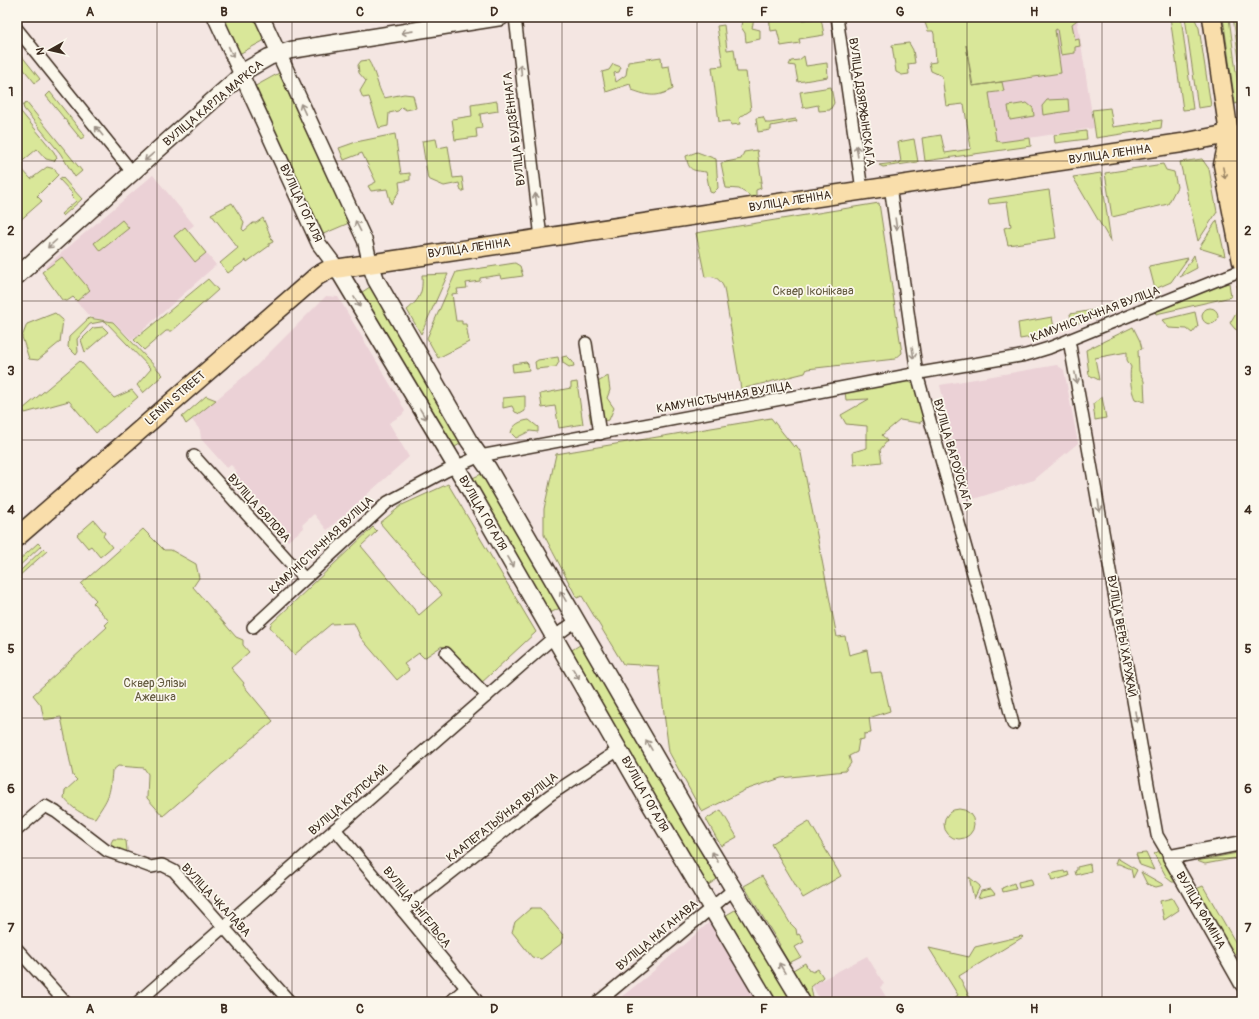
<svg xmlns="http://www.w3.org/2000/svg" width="1259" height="1019" font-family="Pangolin,sans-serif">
  <rect width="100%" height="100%" fill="#f4e6e2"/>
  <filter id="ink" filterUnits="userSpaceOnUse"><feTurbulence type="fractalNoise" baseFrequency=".025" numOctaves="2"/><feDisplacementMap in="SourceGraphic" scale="8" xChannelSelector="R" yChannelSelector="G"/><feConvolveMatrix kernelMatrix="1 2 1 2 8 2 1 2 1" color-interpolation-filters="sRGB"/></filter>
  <g filter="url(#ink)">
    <g fill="#ebd1d6">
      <polygon points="1077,18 1094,128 997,143 972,86 964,34"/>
      <polygon points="153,175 194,225 188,230 216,265 132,340 113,321 90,317 45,267"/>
      <polygon points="326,296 338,297 399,399 405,411 402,415 389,423 409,457 327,530 314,514 302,525 304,528 288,541 282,534 284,532 279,526 276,528 270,521 273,518 234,474 237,471 231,465 227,468 201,439 200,430 192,420 254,368"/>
      <polygon points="1057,365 1064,370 1078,443 1034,480 967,501 940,385"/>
      <polygon points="712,920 758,1002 615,1002 650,974"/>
      <polygon points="867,956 884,984 880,987 889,1002 821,1002 812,985"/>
    </g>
    <g fill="#d9e799" stroke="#8a885c">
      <polygon points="222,17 254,17 265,40 239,54"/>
      <polygon points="751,17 754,19 752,28 760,30 760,39 746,42 745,33 741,27 742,18"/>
      <polygon points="802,17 802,20 821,18 824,35 799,39 800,43 781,46 777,30 771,31 769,18"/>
      <polygon points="923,17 1081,17 1072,24 1075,40 1079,39 1080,46 1075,47 1075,53 1061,55 1057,29 1055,30 1061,73 973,86 966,45 972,86 1002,82 1004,91 989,93 996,140 1001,142 1030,138 1031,146 925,161 922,138 941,135 945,153 971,149 964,104 946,106 942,76 931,71 929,63 936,62 934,34 933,31 928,31"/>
      <polygon points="1170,17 1181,17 1193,109 1183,110"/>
      <polygon points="1185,17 1194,17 1199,28 1211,106 1198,108"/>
      <polygon points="1223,17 1229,17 1240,103 1235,104"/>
      <polygon points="1233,17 1239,17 1242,41 1242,82"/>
      <polygon points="724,25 727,50 734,49 737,72 746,72 751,110 739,118 740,124 731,125 730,121 719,122 712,67 723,66 717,26"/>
      <polygon points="909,43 913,50 915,63 908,64 909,74 902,75 896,72 892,45"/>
      <polygon points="17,50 40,79 35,83 17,61"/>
      <polygon points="804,56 806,66 827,63 828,77 798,82 795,66 789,65 791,61 799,60"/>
      <path d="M661,57L662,67L669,66L673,89C656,98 649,96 632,90L630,84L606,92L602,72L609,70L613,64L621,67L619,72L614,73L616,82L626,75L628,62Z"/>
      <path d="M368,60C376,72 377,86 384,98L404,94L413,95L416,108L406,110L402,107L398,111L389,113L388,126L379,128L369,97L363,98L360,91L366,81L359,73L358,65L361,61Z"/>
      <polygon points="279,73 349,223 321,235 252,88"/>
      <polygon points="831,87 834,103 830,110 819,111 818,105 803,108 800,92"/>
      <polygon points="50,92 85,136 81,139 46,96"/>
      <polygon points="1068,99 1069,111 1043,115 1042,106 1047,100"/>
      <polygon points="497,101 498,111 480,114 482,128 476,129 477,137 455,140 452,119 472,116 471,105"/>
      <polygon points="26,102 82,171 75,177 60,153 24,109 23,106"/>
      <polygon points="1027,103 1033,108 1034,116 1010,120 1008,106"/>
      <polygon points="17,107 54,152 57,158 54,161 46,159 37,149 18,165 31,179 47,167 55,169 58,175 37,196 42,201 17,223 17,191 19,189 17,187"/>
      <polygon points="1110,108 1113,127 1162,120 1161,128 1096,138 1092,110"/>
      <polygon points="763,117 766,123 770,123 796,119 797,121 771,126 771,130 758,132 756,118"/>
      <polygon points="1086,131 1087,139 1055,143 1054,135"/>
      <polygon points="395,134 401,174 410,173 410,180 399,182 400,190 391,204 387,189 371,191 368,186 376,182 362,153 344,160 339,148 356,142"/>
      <polygon points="436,139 438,148 448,146 453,178 462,177 464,191 461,191 459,183 444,186 428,179 422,141"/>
      <polygon points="914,139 918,162 883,167 879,165 901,162 898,142"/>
      <polygon points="757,150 762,182 760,182 761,188 756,190 756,198 750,199 749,195 739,189 726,188 721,163 741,159 744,152"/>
      <path d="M697,152L716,159L718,188L713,193L710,192L706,172C691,170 689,171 686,156Z"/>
      <polygon points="1202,159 1209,169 1217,212 1198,241 1180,162"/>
      <polygon points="1163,164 1166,170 1174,172 1177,187 1168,204 1112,217 1105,173"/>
      <polygon points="1101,173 1111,242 1073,177"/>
      <polygon points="62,177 82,199 63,216 61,214 76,201 71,196 73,194 59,179"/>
      <polygon points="1049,190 1056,238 1008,245 1004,228 1011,226 1007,202 989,204 988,199"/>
      <polygon points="232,203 244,222 242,229 244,231 253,223 256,223 263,218 273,242 269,244 269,246 247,262 246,260 228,273 220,263 238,248 211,214"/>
      <path d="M879,203L902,353L895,359L807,369L805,373L741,389L724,288C720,279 715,275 705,277L696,233Z"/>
      <polygon points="122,220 129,228 100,251 94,243"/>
      <polygon points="1217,220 1225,256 1199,248"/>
      <polygon points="185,227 206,253 195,262 174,236"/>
      <polygon points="1194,255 1197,268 1180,277"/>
      <polygon points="62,257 90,290 77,301 73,297 67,301 62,300 42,272"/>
      <polygon points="1188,258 1171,282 1155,289 1149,266"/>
      <polygon points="515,263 520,266 523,276 501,279 500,275 480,278 480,281 466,283 467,288 457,289 458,293 452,294 456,321 462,321 462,324 466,324 469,342 438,358 427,338 456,272"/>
      <path d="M448,274L421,334L407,310C420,299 423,293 422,275Z"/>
      <polygon points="208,279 218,290 172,331 166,331 144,350 134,340"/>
      <polygon points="1229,283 1231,297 1156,314 1155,311 1208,288"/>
      <polygon points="373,285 466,440 452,449 359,294"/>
      <polygon points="1237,285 1242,292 1242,332 1235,329 1230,323 1241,304"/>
      <polygon points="1106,308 1107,313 1072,325 1070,314"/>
      <circle cx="1210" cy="316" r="8"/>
      <polygon points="1195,312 1198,326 1192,333 1187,329 1169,328 1162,320"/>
      <polygon points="55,313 63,320 60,342 38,360 29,359 22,337 27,324"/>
      <polygon points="1052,317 1055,333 1020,339 1018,323"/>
      <polygon points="89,318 113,322 163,375 143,393 137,385 151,369 105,321 90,324 77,339 78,352 76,355 68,347 69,337"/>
      <polygon points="103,327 108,332 85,352 81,340 93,328"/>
      <path d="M1133,327L1140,341L1142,349L1138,350L1139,371L1144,381L1145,402L1135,399C1131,391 1129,375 1131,367L1127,360V352L1095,358L1099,380L1089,375L1086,350Z"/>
      <polygon points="567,356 573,362 574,366 569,367 563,363 562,357"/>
      <polygon points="558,357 559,362 556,367 536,369 535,362 538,360"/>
      <polygon points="80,361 114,398 132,390 138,397 96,433 69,401 25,413 23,409"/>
      <polygon points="526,362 528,364 529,370 513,372 512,364"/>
      <polygon points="608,376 610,390 607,398 614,408 609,420 591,423 589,413 599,410 596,383"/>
      <polygon points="900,379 914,384 927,418 919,423 900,420 882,435 887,441 880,450 882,462 854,465 853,452 867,448 867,426 846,424 841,415 869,399 846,400 845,392"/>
      <polygon points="577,382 583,424 559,428 555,406 542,408 540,394 571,388 571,383"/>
      <polygon points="206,396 216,400 186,424 182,417"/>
      <polygon points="525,396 525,411 520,414 515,412 512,406 503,408 503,398"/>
      <polygon points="1102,397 1106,418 1095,420 1093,404"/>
      <polygon points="771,418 794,447 796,445 801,453 837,637 845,636 849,655 867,650 871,673 881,672 890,711 869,718 871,733 864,734 864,739 859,740 857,752 849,756 851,763 845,771 781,778 745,790 702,812 669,752 658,666 623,664 582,596 577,598 544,535 544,509 556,454"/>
      <path d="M529,420L538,427V432L530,431L516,438L511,433C513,424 521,421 529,420Z"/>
      <polygon points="486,472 564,606 546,615 468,480"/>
      <polygon points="448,484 536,632 479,685 442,646 424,658 419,653 404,664 409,670 397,680 361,638 354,623 331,624 294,655 270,627 271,624 373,527 377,531 361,546 419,615 442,595 380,523 402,505"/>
      <polygon points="94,520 105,533 103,536 112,547 100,557 91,546 88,548 77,535"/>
      <path d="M143,529L164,550H171L196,564L199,578L193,587L236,637L243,640V645L249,652L231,668L244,683L243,685L273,721L163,816L147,798L148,774L144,768L118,766L112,771C110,796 109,797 95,818C82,815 72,808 64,798L65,791L77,780L73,776L61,717L44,720L41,705L33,695L107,627L105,625L109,621L93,603L96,600L81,584Z"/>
      <polygon points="38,543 41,546 17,568 17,562"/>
      <polygon points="44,548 47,551 18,577 17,574"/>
      <polygon points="583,643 720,877 704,888 567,653"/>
      <circle cx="959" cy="824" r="15"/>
      <polygon points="721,810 737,837 721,846 706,819"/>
      <polygon points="809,821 841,876 803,898 771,844"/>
      <polygon points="113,839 122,839 126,841 127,850 125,854 112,847 111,843"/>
      <polygon points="1159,851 1176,882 1172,882 1167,878 1154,854"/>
      <polygon points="1242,852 1242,857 1205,864 1197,861"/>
      <polygon points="1146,853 1154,870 1140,865 1136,854"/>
      <polygon points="1117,858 1137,870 1133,878 1131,869 1119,864 1115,864"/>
      <polygon points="1090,864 1091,871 1076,875 1075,871 1077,870 1077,867"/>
      <polygon points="1064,871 1065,873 1068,872 1069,876 1052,881 1050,874"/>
      <polygon points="1141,872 1164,885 1156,887 1147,884"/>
      <polygon points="762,876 790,923 796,929 797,935 799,934 804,942 795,947 801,957 789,963 779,946 780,945 744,886"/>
      <polygon points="969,877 980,886 974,899"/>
      <polygon points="1031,879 1033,885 1019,888 1018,882"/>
      <polygon points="1014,883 1016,889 1003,892 1002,888"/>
      <polygon points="1203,886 1241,952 1234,955 1196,889"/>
      <polygon points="991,889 995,894 978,898 981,891"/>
      <polygon points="1172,898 1179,910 1164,920 1160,901"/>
      <polygon points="740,907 797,1002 774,1002 723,917"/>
      <polygon points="531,908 540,908 563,935 561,944 541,959 532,957 512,932 515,922"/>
      <polygon points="1022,936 1023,937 959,976 972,1002 949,1002 958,995 929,948 969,957 975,947"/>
      <polygon points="805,963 809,970 813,972 818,969 823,977 811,987 813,998 820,1002 807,1002 795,983 798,978 793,970"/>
    </g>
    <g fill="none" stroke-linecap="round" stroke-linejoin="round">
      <g stroke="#3b2a1e" stroke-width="14">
        <g id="minor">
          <polyline points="515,17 541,238"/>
          <polyline points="837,17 862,190"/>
          <polyline points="17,29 132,172"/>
          <polyline points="1229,134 1242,131"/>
          <polyline points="890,186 917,374 985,616 1013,724"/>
          <polyline points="1069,340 1157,835 1170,857"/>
          <polyline points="586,343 600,434"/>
          <polyline points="194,456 304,578"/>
          <polyline points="253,627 388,502 446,471 480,456 908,375 1026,355 1049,348 1242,270"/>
          <polyline points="446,653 487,696"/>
          <polyline points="335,829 478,1002"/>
          <polyline points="17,830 45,806 56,812 107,851 151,867 162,865 174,871 290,1002"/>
          <polyline points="403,911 550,795 620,749"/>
          <polyline points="17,949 65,1002"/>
          <polyline points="138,1002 554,637 576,621"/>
          <polyline points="450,1002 466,988"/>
          <polyline points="598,1002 734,889"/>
        </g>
      </g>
      <g stroke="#3b2a1e" stroke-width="17">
        <g id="tertiary">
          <polyline points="215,17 319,244 337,268"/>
          <polyline points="262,17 365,241 370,263"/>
          <polyline points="1242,843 1170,857 1242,984"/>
        </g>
      </g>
      <g stroke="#3b2a1e" stroke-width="19">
        <g id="secondary">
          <polyline points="370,263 376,280 469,441 488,468 693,822 802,1002"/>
          <polyline points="337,268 463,478 650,804 767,1002"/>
          <polyline points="17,276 248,69 269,57 291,50 501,17"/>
        </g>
      </g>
      <g stroke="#3b2a1e" stroke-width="21">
        <g id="primary">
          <polyline points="1212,17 1229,134 1242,187"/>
          <polyline points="1229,137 1223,165 1242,262"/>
          <polyline points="17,537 317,276 328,270 1182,143 1229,134"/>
        </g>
      </g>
      <use href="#minor" stroke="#fbf7ec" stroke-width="11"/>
      <use href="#tertiary" stroke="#fbf7ec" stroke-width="14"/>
      <use href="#secondary" stroke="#fbf7ec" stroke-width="16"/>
      <use href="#primary" stroke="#f9deab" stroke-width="18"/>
    </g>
    <defs><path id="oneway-shaft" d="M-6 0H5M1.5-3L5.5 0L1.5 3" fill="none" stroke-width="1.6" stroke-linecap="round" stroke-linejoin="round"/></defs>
    <g stroke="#9b9085">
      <use href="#oneway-shaft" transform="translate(407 32) rotate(172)"/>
      <use href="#oneway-shaft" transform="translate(231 52) rotate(66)"/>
      <use href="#oneway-shaft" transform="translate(521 70) rotate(-96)"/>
      <use href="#oneway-shaft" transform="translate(303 109) rotate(-115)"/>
      <use href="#oneway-shaft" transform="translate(99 131) rotate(-129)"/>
      <use href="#oneway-shaft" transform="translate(857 151) rotate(-98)"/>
      <use href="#oneway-shaft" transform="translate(149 157) rotate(139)"/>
      <use href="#oneway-shaft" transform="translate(536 199) rotate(-97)"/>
      <use href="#oneway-shaft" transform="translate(896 224) rotate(82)"/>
      <use href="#oneway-shaft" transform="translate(358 226) rotate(-117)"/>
      <use href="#oneway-shaft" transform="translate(52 244) rotate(138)"/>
      <use href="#oneway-shaft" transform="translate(357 302) rotate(59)"/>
      <use href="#oneway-shaft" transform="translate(913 353) rotate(81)"/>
      <use href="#oneway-shaft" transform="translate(1076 378) rotate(79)"/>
      <use href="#oneway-shaft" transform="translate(423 414) rotate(59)"/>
      <use href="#oneway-shaft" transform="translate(1099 506) rotate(81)"/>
      <use href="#oneway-shaft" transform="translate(511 562) rotate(60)"/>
      <use href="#oneway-shaft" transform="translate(563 596) rotate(-120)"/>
      <use href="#oneway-shaft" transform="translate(576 674) rotate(59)"/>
      <use href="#oneway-shaft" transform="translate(1136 717) rotate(80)"/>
      <use href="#oneway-shaft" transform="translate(649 745) rotate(-120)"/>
      <use href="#oneway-shaft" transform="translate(715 857) rotate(-121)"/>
      <use href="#oneway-shaft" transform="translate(782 968) rotate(-121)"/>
    </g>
    <use stroke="#9a8464" href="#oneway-shaft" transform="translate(1224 173) rotate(79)"/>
  </g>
  <path fill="none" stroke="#3b2a1e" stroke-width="1" stroke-opacity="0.55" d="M157,17V1002M292,17V1002M427,17V1002M562,17V1002M697,17V1002M832,17V1002M967,17V1002M1102,17V1002M17,161H1242M17,301H1242M17,440H1242M17,579H1242M17,718H1242M17,858H1242"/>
  <g text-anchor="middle" stroke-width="3.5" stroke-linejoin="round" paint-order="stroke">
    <g font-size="12" fill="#3b2a1e" stroke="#fbf7ec">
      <text transform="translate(862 102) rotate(82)" y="4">ВУЛІЦА ДЗЯРЖЫНСКАГА</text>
      <text transform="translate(213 103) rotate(-40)" y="4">ВУЛІЦА КАРЛА МАРКСА</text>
      <text transform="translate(514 129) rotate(-97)" y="4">ВУЛІЦА БУДЗЁННАГА</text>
      <text transform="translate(1110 154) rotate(-8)" y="4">ВУЛІЦА ЛЕНІНА</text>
      <text transform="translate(790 201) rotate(-9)" y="4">ВУЛІЦА ЛЕНІНА</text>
      <text transform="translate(301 203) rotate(65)" y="4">ВУЛІЦА ГОГАЛЯ</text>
      <text transform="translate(469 248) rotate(-8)" y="4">ВУЛІЦА ЛЕНІНА</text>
      <text transform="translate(1095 314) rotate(-21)" y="4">КАМУНІСТЫЧНАЯ ВУЛІЦА</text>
      <text transform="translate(724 397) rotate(-10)" y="4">КАМУНІСТЫЧНАЯ ВУЛІЦА</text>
      <text transform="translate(175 398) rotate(-41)" y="4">LENIN STREET</text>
      <text transform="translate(953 454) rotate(74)" y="4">ВУЛІЦА ВАРОЎСКАГА</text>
      <text transform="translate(259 508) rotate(48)" y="4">ВУЛІЦА БЯЛОВА</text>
      <text transform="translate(483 513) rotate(60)" y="4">ВУЛІЦА ГОГАЛЯ</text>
      <text transform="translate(321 545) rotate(-43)" y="4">КАМУНІСТЫЧНАЯ ВУЛІЦА</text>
      <text transform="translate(1122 636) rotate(80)" y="4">ВУЛІЦА ВЕРЫ ХАРУЖАЙ</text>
      <text transform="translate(645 794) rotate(61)" y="4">ВУЛІЦА ГОГАЛЯ</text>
      <text transform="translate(348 800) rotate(-41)" y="4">ВУЛІЦА КРУПСКАЙ</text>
      <text transform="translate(502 817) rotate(-38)" y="4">КААПЕРАТЫЎНАЯ ВУЛІЦА</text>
      <text transform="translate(216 900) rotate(47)" y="4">ВУЛІЦА ЧКАЛАВА</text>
      <text transform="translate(417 907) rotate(51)" y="4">ВУЛІЦА ЭНГЕЛЬСА</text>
      <text transform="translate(1201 910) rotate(60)" y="4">ВУЛІЦА ФАМІНА</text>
      <text transform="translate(657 935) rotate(-40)" y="4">ВУЛІЦА НАГАНАВА</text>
    </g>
    <g font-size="12" fill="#62593d" stroke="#fbf7ec">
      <text x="813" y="295">Сквер Іконікава</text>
      <text x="155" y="687">Сквер Элізы<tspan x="155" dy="14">Ажешка</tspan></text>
    </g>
  </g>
  <rect width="1259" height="1019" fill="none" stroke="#fbf7ec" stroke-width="44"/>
  <g transform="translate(50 50) rotate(262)" stroke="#fbf7ec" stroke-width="3" paint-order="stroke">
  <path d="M0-3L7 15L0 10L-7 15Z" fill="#3b2a1e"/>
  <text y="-6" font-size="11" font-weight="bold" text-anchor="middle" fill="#3b2a1e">N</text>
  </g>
  <rect x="22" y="22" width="1215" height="975" fill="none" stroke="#3b2a1e" stroke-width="1.5"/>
  <g font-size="13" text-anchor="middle" font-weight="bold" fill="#3b2a1e">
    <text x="90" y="16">A</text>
    <text x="224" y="16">B</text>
    <text x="360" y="16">C</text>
    <text x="494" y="16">D</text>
    <text x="630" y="16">E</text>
    <text x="764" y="16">F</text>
    <text x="900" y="16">G</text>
    <text x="1034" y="16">H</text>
    <text x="1170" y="16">I</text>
    <text x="11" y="96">1</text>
    <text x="1248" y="96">1</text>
    <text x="11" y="235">2</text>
    <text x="1248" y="235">2</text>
    <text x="11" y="375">3</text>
    <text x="1248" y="375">3</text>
    <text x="11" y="514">4</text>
    <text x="1248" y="514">4</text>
    <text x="11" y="653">5</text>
    <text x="1248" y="653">5</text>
    <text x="11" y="793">6</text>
    <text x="1248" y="793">6</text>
    <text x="11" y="932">7</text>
    <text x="1248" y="932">7</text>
    <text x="90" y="1013">A</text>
    <text x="224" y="1013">B</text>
    <text x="360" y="1013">C</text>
    <text x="494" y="1013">D</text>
    <text x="630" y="1013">E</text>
    <text x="764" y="1013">F</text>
    <text x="900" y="1013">G</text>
    <text x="1034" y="1013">H</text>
    <text x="1170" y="1013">I</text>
  </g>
</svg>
